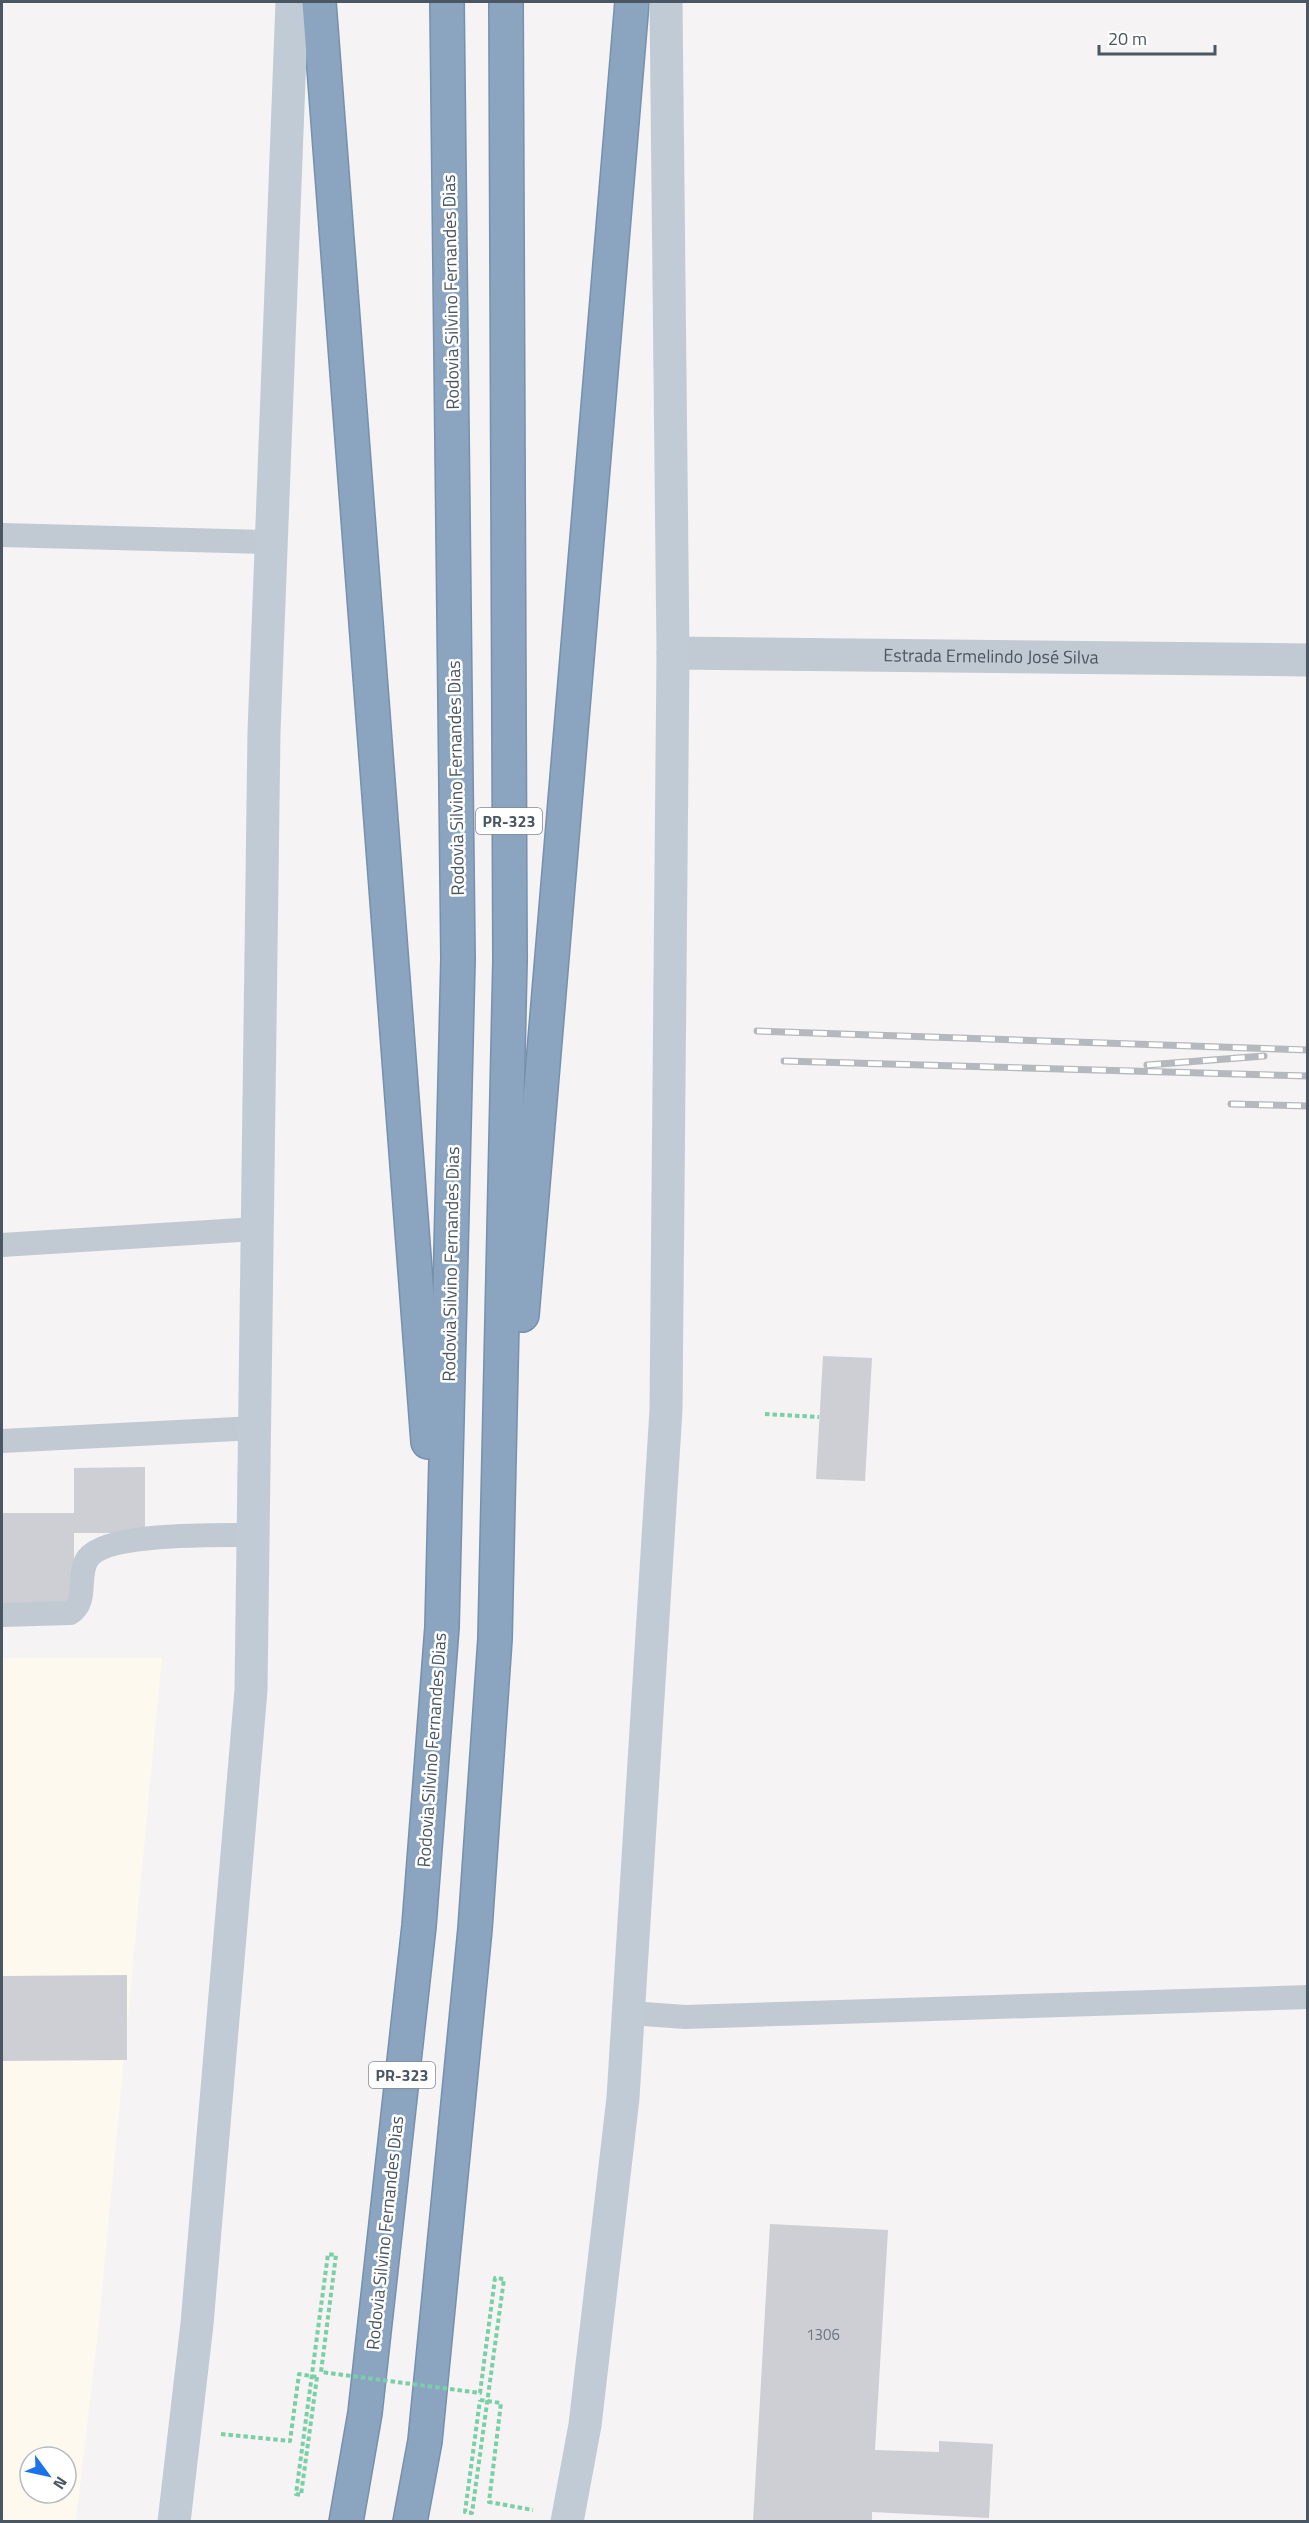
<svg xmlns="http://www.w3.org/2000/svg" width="1309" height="2523" font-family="'Titillium Web',sans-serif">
  <rect width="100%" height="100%" fill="#f5f3f3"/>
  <path fill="#fdf9ef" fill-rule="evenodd" d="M2,1658H162L99,2323L76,2521H2ZM30,2457H66V2493H30Z"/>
  <g fill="#cdcfd5">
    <polygon points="823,1356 872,1358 865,1481 816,1479"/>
    <polygon points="145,1467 145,1533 74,1533 74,1608 2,1608 2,1513 74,1513 74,1468"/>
    <polygon points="127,1975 127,2060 2,2061 2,1976"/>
    <polygon points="770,2224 888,2230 875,2450 939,2452 939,2441 993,2444 989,2518 872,2512 872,2522 753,2522"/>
  </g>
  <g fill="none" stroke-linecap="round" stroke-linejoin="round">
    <g stroke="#7690ad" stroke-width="36">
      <g id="highway">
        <polyline points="319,2 428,1442"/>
        <polyline points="522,1315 632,2"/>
        <polyline points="346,2522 365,2413 419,1926 442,1627 458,959 447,2"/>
        <polyline points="410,2522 425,2441 475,1929 495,1639 510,960 506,2"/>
      </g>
    </g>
    <g stroke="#7ad0a6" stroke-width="4" stroke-dasharray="4.5 3" stroke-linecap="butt">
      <polyline points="765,1414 819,1417"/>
      <polyline points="480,2400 501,2403 489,2502 533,2510"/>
      <polyline points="221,2434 290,2441 299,2374 317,2377"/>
    </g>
    <g stroke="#c1cad2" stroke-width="24">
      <polyline points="2,535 270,542"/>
      <polyline points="2,1245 256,1229"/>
      <polyline points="2,1441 256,1428"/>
      <path d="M2,1615L70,1613C89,1602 76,1575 88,1558C107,1532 221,1535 255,1535"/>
      <polyline points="630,2013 685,2017 1308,1997"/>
    </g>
    <path stroke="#c1cad2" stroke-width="33" id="s1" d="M673,653L1308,660"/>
    <g stroke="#c1cbd6" stroke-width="33">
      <polyline points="174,2522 197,2324 251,1690 264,732 292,2"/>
      <polyline points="567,2522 585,2425 623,2098 666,1410 673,653 666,2"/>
    </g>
    <use href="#highway" stroke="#8ba5c1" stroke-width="33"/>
    <g stroke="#b5b8bd" stroke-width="7">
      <g id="rail">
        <polyline points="757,1031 1308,1050"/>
        <polyline points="784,1061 1308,1076"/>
        <polyline points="1147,1065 1264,1056"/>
        <polyline points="1231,1104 1308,1106"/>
      </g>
    </g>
    <use href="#rail" stroke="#fff" stroke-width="4.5" stroke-dasharray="14" stroke-linecap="butt"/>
    <polyline stroke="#7ad0a6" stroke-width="4" stroke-dasharray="4.5 3" stroke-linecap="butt" points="317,2377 301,2495 296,2494 328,2254 336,2255 321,2372 480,2393 495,2278 504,2279 472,2513 465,2512 480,2400"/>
  </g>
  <g text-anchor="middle" stroke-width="5" stroke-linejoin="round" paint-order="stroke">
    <g font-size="15" fill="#6b747e">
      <text x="823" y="2340">1306</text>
    </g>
    <g fill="#fff" stroke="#808990" stroke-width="1.5">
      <rect x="476" y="808" width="66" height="26" rx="4.5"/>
      <rect x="369" y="2062" width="66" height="26" rx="4.5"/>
    </g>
    <g font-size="16" font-weight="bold" fill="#4a5661">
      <text x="509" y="827">PR-323</text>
      <text x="402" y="2081">PR-323</text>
    </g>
    <g font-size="18" fill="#4a5661" stroke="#fff">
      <text transform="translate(451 292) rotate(-91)" y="6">Rodovia Silvino Fernandes Dias</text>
      <text dy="6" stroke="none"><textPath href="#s1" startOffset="318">Estrada Ermelindo José Silva</textPath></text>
      <text transform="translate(456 778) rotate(-91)" y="6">Rodovia Silvino Fernandes Dias</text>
      <text transform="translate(451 1264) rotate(-89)" y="6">Rodovia Silvino Fernandes Dias</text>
      <text transform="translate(432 1750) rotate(-86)" y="6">Rodovia Silvino Fernandes Dias</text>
      <text transform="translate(385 2233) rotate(-84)" y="6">Rodovia Silvino Fernandes Dias</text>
    </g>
  </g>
  <rect width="1309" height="2523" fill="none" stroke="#4a5661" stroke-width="6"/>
  <g transform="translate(48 2475) rotate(123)"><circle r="28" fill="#ffffff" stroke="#b7bbc0" stroke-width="1.5"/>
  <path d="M0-4.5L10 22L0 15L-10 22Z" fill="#1a73e8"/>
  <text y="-9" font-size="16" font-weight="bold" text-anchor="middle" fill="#4a5661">N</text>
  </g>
  <path d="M1099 45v9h116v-9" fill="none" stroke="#4a5661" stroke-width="3"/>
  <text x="1108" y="45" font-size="18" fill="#4a5661" stroke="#ffffff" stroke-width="4.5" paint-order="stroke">20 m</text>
</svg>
